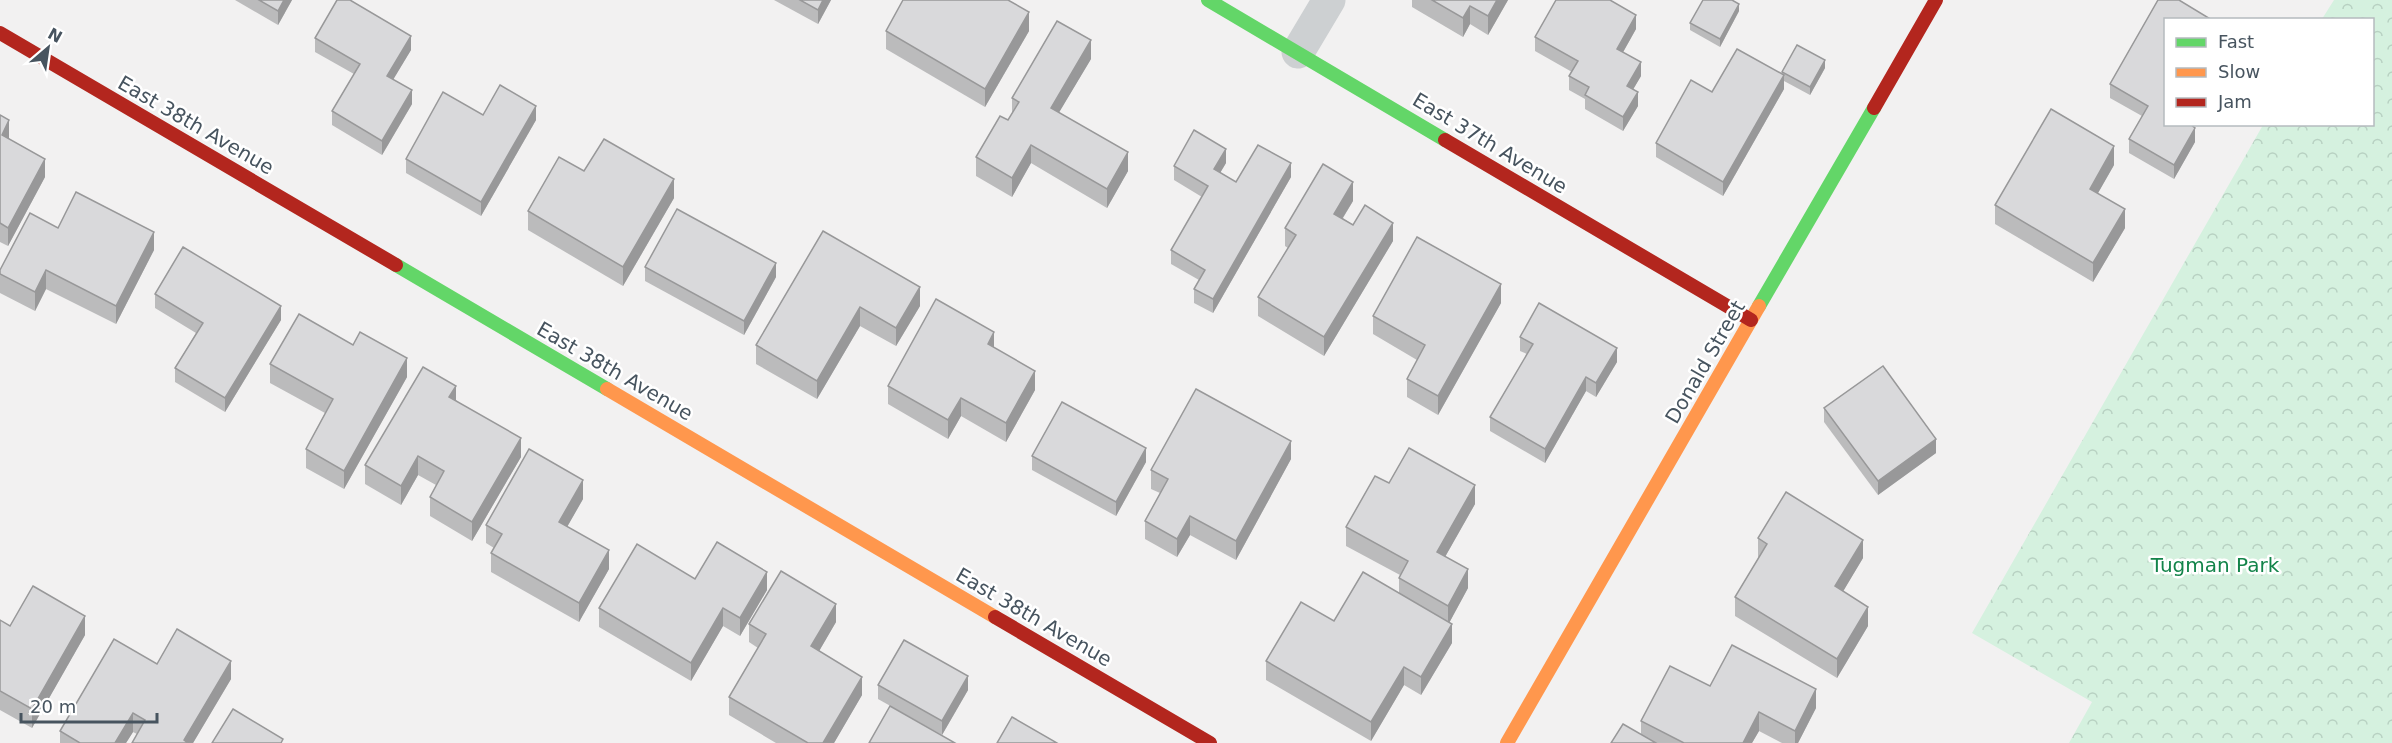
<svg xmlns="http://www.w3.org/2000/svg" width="2392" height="743" font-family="'DejaVu Sans',sans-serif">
  <defs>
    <pattern id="park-crowns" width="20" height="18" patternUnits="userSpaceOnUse" patternTransform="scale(1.5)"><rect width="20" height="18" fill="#d5f1df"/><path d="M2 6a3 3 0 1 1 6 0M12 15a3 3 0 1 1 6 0" fill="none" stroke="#b8d1c2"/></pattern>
  </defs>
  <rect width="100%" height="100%" fill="#f2f1f1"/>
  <polygon fill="url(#park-crowns)" points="2334,0 2392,0 2392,743 2069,743 2092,702 1972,633 2263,125 2372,124 2372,20 2322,19"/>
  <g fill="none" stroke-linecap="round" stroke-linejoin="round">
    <polyline stroke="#cdd0d2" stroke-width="33" points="1298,52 1329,0"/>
    <g stroke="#63d668" stroke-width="14">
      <polyline points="1208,0 1445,140"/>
      <polyline points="396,265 607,389"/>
      <polyline points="1759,306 1874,108"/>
    </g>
    <g stroke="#ff974d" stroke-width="14">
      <polyline points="607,389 995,617"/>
      <polyline points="1507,743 1759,306"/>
    </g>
    <g stroke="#b3261e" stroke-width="14">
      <polyline points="0,33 396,265"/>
      <polyline points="1874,108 1936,0"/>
      <polyline points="1445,140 1751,320"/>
      <polyline points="995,617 1210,743"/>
    </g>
  </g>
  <g fill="#bbbbbc">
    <polygon points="235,0 292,0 278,25"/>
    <polygon points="774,0 831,0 818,24"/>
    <polygon points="1412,0 1508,0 1488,35 1470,24 1463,37 1412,7"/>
    <polygon points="2158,0 2166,124 2195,142 2174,179 2129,153 2129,139 2142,116 2110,98 2110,84"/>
    <polygon points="1739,11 1720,47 1690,30 1690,23"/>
    <polygon points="1636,29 1623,52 1641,76 1633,89 1638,106 1623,131 1585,109 1585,99 1569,90 1569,76 1572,72 1535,51 1535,37"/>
    <polygon points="886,31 1029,31 985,107 886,49"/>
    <polygon points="315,38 411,50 393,79 412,104 382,155 332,125 332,111 354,74 315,52"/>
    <polygon points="1091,59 1059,112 1128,171 1107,208 1031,163 1012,197 976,176 976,157 1008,120 1012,113 1012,98"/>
    <polygon points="1825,68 1810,95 1784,81 1784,89 1723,196 1656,157 1656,143 1712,92 1782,74 1782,72"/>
    <polygon points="0,115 9,139 45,177 8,246 0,242"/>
    <polygon points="483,115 536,120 481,216 406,173 406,159"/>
    <polygon points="1226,163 1220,173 1236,182 1291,177 1213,313 1194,303 1194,289 1199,280 1171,264 1171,250 1202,197 1174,180 1174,166"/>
    <polygon points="2114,165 2098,193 2125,228 2093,282 1995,224 1995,205"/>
    <polygon points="584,171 674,198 623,286 528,230 528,211"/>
    <polygon points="1353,201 1343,218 1353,225 1393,241 1324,356 1258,316 1258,297 1288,248 1285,246 1285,228"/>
    <polygon points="58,228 154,250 116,324 46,289 35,311 0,293 0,270"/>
    <polygon points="823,231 920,306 896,346 860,326 817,399 756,364 756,345"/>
    <polygon points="645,267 776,277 744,335 645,281"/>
    <polygon points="155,294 281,320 225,412 175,382 175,368 196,333 155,308"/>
    <polygon points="1501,303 1438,415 1407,397 1407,379 1417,360 1373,334 1373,316"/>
    <polygon points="1520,337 1617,362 1596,397 1586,391 1545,463 1490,431 1490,417 1527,354 1520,351"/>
    <polygon points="353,345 407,377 344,489 306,468 306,449 325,413 270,383 270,364"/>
    <polygon points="994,347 1035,390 1006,442 961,416 948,439 888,404 888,386"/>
    <polygon points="456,400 521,457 472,541 430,516 430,497 436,485 418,475 401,505 365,484 365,465"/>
    <polygon points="1824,408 1936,453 1878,495 1824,422"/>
    <polygon points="1032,456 1146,462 1116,516 1032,470"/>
    <polygon points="1291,459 1236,560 1190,535 1177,557 1145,539 1145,521 1160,493 1151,489 1151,470"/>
    <polygon points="1389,483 1475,504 1445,557 1468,588 1449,623 1452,643 1421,695 1404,685 1371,741 1266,680 1266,661 1334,621 1399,593 1399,578 1400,575 1346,546 1346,527"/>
    <polygon points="583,499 567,527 609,569 579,622 491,572 491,553 494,548 486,543 486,525"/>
    <polygon points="1758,538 1863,558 1843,591 1868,626 1837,678 1735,616 1735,597 1759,557 1758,557"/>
    <polygon points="695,579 767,590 740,636 723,626 691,681 599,627 599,608"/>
    <polygon points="0,620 10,626 85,635 32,728 0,710"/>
    <polygon points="836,622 819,651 862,695 834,743 776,743 729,715 729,697 758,648 749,642 749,624"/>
    <polygon points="157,664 231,679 193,743 132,743 137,734 133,732 126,743 60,743 60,731"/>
    <polygon points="878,685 968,690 942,735 878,699"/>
    <polygon points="1710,686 1816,708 1798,743 1782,743 1759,731 1752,743 1611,743 1641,734 1641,721"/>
  </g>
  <g fill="#989899">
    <polygon points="284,0 292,0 278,25 278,11"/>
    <polygon points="823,0 831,0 818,24 818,10"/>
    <polygon points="1497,0 1508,0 1488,35 1488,16"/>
    <polygon points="1739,4 1739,11 1720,47 1720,39"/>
    <polygon points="1470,6 1470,24 1463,37 1463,18"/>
    <polygon points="1029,12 1029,31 985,107 985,89"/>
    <polygon points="1636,15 1636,29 1617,63 1617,49"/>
    <polygon points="411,36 411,50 387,90 387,76"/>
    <polygon points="1091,40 1091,59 1051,126 1051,108"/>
    <polygon points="1825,60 1825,68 1810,95 1810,87"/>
    <polygon points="1641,62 1641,76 1627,100 1627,86"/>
    <polygon points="1784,75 1784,89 1723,196 1723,182"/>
    <polygon points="412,90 412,104 382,155 382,141"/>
    <polygon points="1638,92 1638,106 1623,131 1623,117"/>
    <polygon points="536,106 536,120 481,216 481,202"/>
    <polygon points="9,120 9,139 2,135"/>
    <polygon points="2195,128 2195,142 2174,179 2174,165"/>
    <polygon points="1031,145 1031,163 1012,197 1012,178"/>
    <polygon points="2114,146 2114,165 2090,207 2090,189"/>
    <polygon points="1226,149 1226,163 1214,183 1214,169"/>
    <polygon points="1128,152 1128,171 1107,208 1107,189"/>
    <polygon points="45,159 45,177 8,246 8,228"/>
    <polygon points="1291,163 1291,177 1213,313 1213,299"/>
    <polygon points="674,179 674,198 623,286 623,267"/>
    <polygon points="1353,182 1353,201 1334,232 1334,214"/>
    <polygon points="2125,209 2125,228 2093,282 2093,263"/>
    <polygon points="1393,223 1393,241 1324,356 1324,337"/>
    <polygon points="154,232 154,250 116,324 116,306"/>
    <polygon points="776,263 776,277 744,335 744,321"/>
    <polygon points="46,270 46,289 35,311 35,292"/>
    <polygon points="1501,284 1501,303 1438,415 1438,396"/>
    <polygon points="920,287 920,306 896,346 896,328"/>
    <polygon points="281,306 281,320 225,412 225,398"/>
    <polygon points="860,307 860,326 817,399 817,381"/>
    <polygon points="994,332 994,350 988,344"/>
    <polygon points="1617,348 1617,362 1596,397 1596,383"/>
    <polygon points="407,358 407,377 344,489 344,471"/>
    <polygon points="1035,371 1035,390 1006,442 1006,423"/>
    <polygon points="1586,377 1586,391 1545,463 1545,449"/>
    <polygon points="456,386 456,405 449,397"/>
    <polygon points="961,398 961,416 948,439 948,420"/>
    <polygon points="521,438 521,457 472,541 472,522"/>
    <polygon points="1936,439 1936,453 1878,495 1878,481"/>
    <polygon points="1291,441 1291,459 1236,560 1236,541"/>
    <polygon points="1146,448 1146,462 1116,516 1116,502"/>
    <polygon points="418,456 418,475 401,505 401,486"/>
    <polygon points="583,480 583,499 559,541 559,522"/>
    <polygon points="1475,485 1475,504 1437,571 1437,552"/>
    <polygon points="1190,516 1190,535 1177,557 1177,539"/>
    <polygon points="1863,540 1863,558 1835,605 1835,586"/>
    <polygon points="609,550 609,569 579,622 579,603"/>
    <polygon points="1468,569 1468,588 1448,625 1448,606"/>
    <polygon points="767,572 767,590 740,636 740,618"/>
    <polygon points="836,604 836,622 811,665 811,646"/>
    <polygon points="1868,607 1868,626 1837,678 1837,659"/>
    <polygon points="723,608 723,626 691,681 691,663"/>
    <polygon points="85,616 85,635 32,728 32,709"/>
    <polygon points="1452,624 1452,643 1421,695 1421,677"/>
    <polygon points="231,661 231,679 193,743 184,743 184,740"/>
    <polygon points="1404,667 1404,685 1371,741 1371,722"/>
    <polygon points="968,676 968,690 942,735 942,721"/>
    <polygon points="862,677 862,695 834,743 823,743"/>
    <polygon points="1816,689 1816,708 1798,743 1795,743 1795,731"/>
    <polygon points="1759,712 1759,731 1752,743 1743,743"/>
    <polygon points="133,713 133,732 126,743 115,743"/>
  </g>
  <g fill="#d9d9db" stroke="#989899" stroke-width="1.5">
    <polygon points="259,0 284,0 278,11"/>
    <polygon points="337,0 350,0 411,36 387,76 412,90 382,141 332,111 360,64 315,38"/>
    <polygon points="800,0 823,0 818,10"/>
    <polygon points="903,0 1008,0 1029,12 985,89 886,31"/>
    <polygon points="1432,0 1497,0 1488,16 1470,6 1463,18"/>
    <polygon points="1556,0 1610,0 1636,15 1617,49 1641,62 1627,86 1638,92 1623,117 1585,95 1589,87 1569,76 1578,61 1535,37"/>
    <polygon points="1703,0 1732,0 1739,4 1720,39 1690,23"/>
    <polygon points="2158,0 2179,0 2212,20 2166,20 2166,124 2190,124 2195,128 2174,165 2129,139 2148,106 2110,84"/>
    <polygon points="1057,21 1091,40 1051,108 1128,152 1107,189 1031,145 1012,178 976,157 1000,116 1008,120 1019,102 1012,98"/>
    <polygon points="1797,45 1825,60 1810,87 1782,72"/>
    <polygon points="1737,49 1784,75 1723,182 1656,143 1691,80 1712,92"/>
    <polygon points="500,85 536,106 481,202 406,159 443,92 483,115"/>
    <polygon points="2051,109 2114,146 2090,189 2125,209 2093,263 1995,205"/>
    <polygon points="0,115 9,120 2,135 45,159 8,228 0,223"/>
    <polygon points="1194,130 1226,149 1214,169 1236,182 1258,145 1291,163 1213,299 1194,289 1205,270 1171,250 1208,186 1174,166"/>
    <polygon points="604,139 674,179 623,267 528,211 559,157 584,171"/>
    <polygon points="1323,164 1353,182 1334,214 1353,225 1365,205 1393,223 1324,337 1258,297 1296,235 1285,228"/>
    <polygon points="76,192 154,232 116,306 46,270 35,292 0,274 0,270 30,213 58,228"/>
    <polygon points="677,209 776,263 744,321 645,267"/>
    <polygon points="823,231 920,287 896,328 860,307 817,381 756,345"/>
    <polygon points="1417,237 1501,284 1438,396 1407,379 1425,345 1373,316"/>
    <polygon points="183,247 281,306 225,398 175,368 203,323 155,294"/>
    <polygon points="936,299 994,332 988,344 1035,371 1006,423 961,398 948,420 888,386"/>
    <polygon points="1539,303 1617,348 1596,383 1586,377 1545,449 1490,417 1533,344 1520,337"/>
    <polygon points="299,314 353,345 360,332 407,358 344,471 306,449 333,399 270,364"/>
    <polygon points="1883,366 1936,439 1878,481 1824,408"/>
    <polygon points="423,367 456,386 449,397 521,438 472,522 430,497 444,471 418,456 401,486 365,465"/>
    <polygon points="1196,389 1291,441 1236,541 1190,516 1177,539 1145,521 1168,479 1151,470"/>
    <polygon points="1062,402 1146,448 1116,502 1032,456"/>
    <polygon points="1409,448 1475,485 1437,552 1468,569 1448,606 1399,578 1408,561 1346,527 1375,476 1389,483"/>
    <polygon points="529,449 583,480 559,522 609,550 579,603 491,553 502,534 486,525"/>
    <polygon points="1786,492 1863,540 1835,586 1868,607 1837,659 1735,597 1767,544 1758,538"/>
    <polygon points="717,542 767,572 740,618 723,608 691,663 599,608 637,544 695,579"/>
    <polygon points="781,571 836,604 811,646 862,677 823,743 808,743 729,697 766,634 749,624"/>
    <polygon points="1363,572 1452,624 1421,677 1404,667 1371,722 1266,661 1301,602 1334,621"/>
    <polygon points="33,586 85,616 32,709 0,691 0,620 10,626"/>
    <polygon points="177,629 231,661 184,740 188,743 132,743 145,720 133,713 115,743 80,743 60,731 114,639 157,664"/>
    <polygon points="904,640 968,676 942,721 878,685"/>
    <polygon points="1732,645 1816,689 1795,731 1759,712 1743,743 1684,743 1641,721 1670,666 1710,686"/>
    <polygon points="890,706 955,743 869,743"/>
    <polygon points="233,709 283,739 281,743 212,743"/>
    <polygon points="1012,717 1057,743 997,743"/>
    <polygon points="1623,724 1656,743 1611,743"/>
  </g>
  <g text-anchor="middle" stroke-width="5" stroke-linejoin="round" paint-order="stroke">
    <g font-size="20" fill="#47545f" stroke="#fff">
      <text transform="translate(196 125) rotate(30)" y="7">East 38th Avenue</text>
      <text transform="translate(1490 143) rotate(31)" y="7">East 37th Avenue</text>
      <text transform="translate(1705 362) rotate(-60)" y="7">Donald Street</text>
      <text transform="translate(615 371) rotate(30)" y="7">East 38th Avenue</text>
      <text transform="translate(1034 617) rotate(30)" y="7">East 38th Avenue</text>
    </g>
    <g font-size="20" fill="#13844a" stroke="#fff">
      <text x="2215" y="572">Tugman Park</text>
    </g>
  </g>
  <rect x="2164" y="18" width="210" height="108" fill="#ffffff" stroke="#b5bbbf" stroke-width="1.5"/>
  <rect x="2176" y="38" width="30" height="9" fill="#63d668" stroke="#b5bbbf" stroke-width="1.5"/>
  <text x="2218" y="48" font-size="18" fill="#47545f">Fast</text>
  <rect x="2176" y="68" width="30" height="9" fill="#ff974d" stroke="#b5bbbf" stroke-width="1.5"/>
  <text x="2218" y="78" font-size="18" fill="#47545f">Slow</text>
  <rect x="2176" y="98" width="30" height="9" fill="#b3261e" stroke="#b5bbbf" stroke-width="1.5"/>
  <text x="2218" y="108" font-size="18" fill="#47545f">Jam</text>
  <g transform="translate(48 48) rotate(29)" stroke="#ffffff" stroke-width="4.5" paint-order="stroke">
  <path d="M0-4.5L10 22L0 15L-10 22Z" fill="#47545f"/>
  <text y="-9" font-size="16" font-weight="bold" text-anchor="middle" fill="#47545f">N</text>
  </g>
  <path d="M21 713v9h136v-9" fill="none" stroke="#47545f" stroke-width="3"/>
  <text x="30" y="713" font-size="18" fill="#47545f" stroke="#ffffff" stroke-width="4.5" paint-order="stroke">20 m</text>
</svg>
